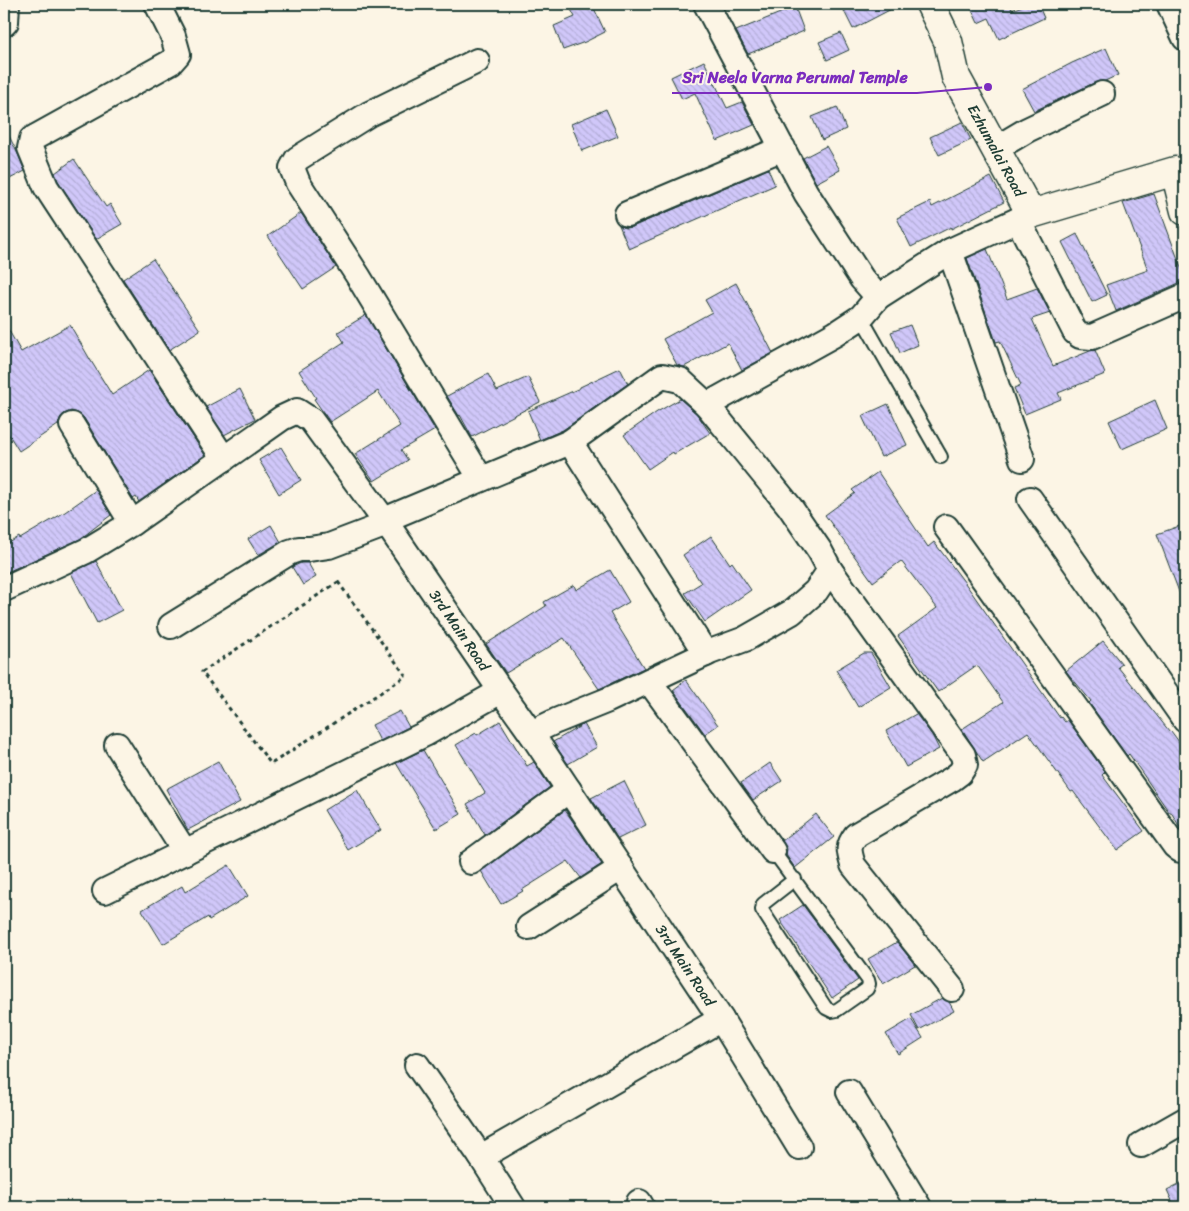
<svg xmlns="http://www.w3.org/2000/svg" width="1189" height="1211" font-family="Sriracha,sans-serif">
  <defs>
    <pattern id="building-back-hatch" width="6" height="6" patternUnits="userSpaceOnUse" patternTransform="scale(1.25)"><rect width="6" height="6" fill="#d0c7f9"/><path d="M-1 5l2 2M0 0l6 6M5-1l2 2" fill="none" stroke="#b2acd6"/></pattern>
  </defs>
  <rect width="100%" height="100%" fill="#fcf5e5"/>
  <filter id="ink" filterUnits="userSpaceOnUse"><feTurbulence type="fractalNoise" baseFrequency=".02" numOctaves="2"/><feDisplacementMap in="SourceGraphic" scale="10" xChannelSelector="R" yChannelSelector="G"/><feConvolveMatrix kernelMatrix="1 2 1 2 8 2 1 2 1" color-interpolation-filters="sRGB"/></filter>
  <g filter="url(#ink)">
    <g fill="url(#building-back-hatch)" stroke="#1f3d34">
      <polygon points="568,4 592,4 605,32 585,42 563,50 554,26 575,17"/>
      <polygon points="858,4 901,4 853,29 844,11"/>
      <polygon points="969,4 1021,4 1011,8 1012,10 1027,4 1038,4 1044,18 999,39 989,18 978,23"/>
      <polygon points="795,7 804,31 748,54 736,31"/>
      <polygon points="841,33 849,50 827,60 819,42"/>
      <polygon points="1106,48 1118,75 1105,81 1096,82 1034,111 1022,89 1072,63"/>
      <polygon points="704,61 727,108 742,102 754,125 717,141 695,93 682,99 671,77"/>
      <polygon points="837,107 846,129 822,140 812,117"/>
      <polygon points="606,109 618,136 582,151 571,124"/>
      <polygon points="962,122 971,140 939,155 930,137"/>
      <polygon points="4,126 17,152 25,171 4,182"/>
      <polygon points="826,146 840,170 816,183 803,158"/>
      <polygon points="74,159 106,207 110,204 122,224 96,239 58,181 55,173"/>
      <polygon points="768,169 775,185 629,249 619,225 625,228 632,227"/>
      <polygon points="991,177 1004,202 951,229 951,227 911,247 897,218 930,202 932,207"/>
      <polygon points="1154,194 1185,278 1185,282 1179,283 1116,311 1106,285 1148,270 1123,203"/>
      <polygon points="301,213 336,267 303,289 268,236"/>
      <polygon points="1077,234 1107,295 1092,302 1062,242"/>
      <polygon points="987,249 1007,299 1037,288 1050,313 1032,319 1053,366 1090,351 1095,350 1105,374 1058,393 1061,399 1025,414 1014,388 1021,385 1000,341 996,342 967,258"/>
      <polygon points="153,259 200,330 169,350 123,279"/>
      <polygon points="736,283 773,353 742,370 728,343 684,367 677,365 663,339 712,312 705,300"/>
      <polygon points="366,315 435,430 401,450 408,460 374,481 355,454 400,426 378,391 330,422 314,399 316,398 299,371 344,342 338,332"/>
      <polygon points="4,322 21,352 70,325 91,361 112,395 149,370 205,455 139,502 136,497 133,499 84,418 78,413 71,411 64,414 60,419 58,425 19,451 4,427"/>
      <polygon points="910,325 918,345 900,353 891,332"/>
      <polygon points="620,368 628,384 563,430 540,440 528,411 580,388 580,387"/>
      <polygon points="488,374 497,391 528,377 540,402 472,437 460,415 459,416 447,396"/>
      <polygon points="240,389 255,419 224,435 206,407"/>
      <polygon points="680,399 697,414 710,433 674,454 673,452 648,469 624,435 657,412"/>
      <polygon points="1155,400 1167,429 1122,449 1109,421"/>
      <polygon points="888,404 907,445 881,457 862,416"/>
      <polygon points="281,447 301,480 279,494 259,460"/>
      <polygon points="878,472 928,547 934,542 965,583 1060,718 1061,717 1065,722 1068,720 1105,772 1102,775 1144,831 1117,850 1073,791 1071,792 1028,732 983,762 962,729 1003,702 977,665 938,692 898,636 937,608 901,561 873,582 825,515 855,493 852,490"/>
      <polygon points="96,490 111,515 80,539 7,572 4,566 4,546 19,537 20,539 65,512"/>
      <polygon points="1185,524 1185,605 1184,605 1157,534"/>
      <polygon points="271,525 281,542 258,555 248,539"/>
      <polygon points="711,536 730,564 732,562 751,590 705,622 685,593 701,583 683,555"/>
      <polygon points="96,561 122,610 97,623 71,573"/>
      <polygon points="301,563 308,563 316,577 303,585 292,567"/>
      <polygon points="610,570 629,602 610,613 644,668 599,689 564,638 506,673 486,644 546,606 544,602 574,585 576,590"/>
      <polygon points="1103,641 1122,664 1118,667 1170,732 1171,731 1185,750 1185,836 1171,812 1169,812 1129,754 1127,756 1089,703 1091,701 1066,671"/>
      <polygon points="864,653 871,653 891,687 858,707 836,670"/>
      <polygon points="686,680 718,725 705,734 673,690"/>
      <polygon points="400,711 409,727 380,741 372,725"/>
      <polygon points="916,714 932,735 939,749 906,767 886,731"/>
      <polygon points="500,721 527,766 534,762 550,787 485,835 467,804 485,793 456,745 476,733 477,735"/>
      <polygon points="584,724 597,747 568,764 553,742"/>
      <polygon points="423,750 461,814 436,829 396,763"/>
      <polygon points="218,761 240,802 188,830 166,789"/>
      <polygon points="770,763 782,781 753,800 741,783"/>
      <polygon points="624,781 646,825 618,839 591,798"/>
      <polygon points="357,790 381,830 348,850 324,810"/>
      <polygon points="565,810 602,864 581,878 568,861 522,890 523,891 501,904 481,871"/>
      <polygon points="816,814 834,837 795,868 786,855 787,849 782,841"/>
      <polygon points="229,865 248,896 209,920 208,917 163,944 142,910 182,886 185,892"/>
      <polygon points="803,905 858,980 832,998 780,920"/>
      <polygon points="897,942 915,965 883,984 868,959"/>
      <polygon points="942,998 949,1002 954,1011 919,1030 911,1015"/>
      <polygon points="911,1019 923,1038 898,1054 886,1034"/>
      <polygon points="1185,1181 1185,1207 1175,1207 1167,1190"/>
    </g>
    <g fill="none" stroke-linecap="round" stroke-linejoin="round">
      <g stroke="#1f3d34" stroke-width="16">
        <g id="service">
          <polyline points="861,317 941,457"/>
          <polyline points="773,851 868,980 869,984 867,989 837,1010 832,1011 826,1008 762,910 763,904 795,879"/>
        </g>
      </g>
      <g stroke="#1f3d34" stroke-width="28">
        <g id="minor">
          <polyline points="157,4 173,36 178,54 171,62 32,139 30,148 46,187 224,459"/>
          <polyline points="706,4 806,193 862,279 878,297"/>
          <polyline points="1169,4 1185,38"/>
          <polyline points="4,24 6,22 7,4"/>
          <polyline points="477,61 369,114 297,159 292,168 298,183 358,276 481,479"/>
          <polyline points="995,149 1027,130 1102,94"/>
          <polyline points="627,214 783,148"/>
          <polyline points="1018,220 1075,332 1080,336 1092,337 1185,296"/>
          <polyline points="950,251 1022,459"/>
          <polyline points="707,405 835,334 861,317 878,297 950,251 1031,214"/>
          <polyline points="72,425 132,523"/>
          <polyline points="570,442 706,654"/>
          <polyline points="1030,499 1185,720"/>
          <polyline points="384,520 570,442 662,376 680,380 707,405 790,507 820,551 830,570 816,591 792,612 745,639 710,652 608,700 556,721 531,733"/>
          <polyline points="946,527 1175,846 1180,850 1185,850"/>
          <path d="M830,570L963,755L965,765L960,773L952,779L856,835C847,847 849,851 853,865L952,989"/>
          <path id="s1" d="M4,589L86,551L132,523L282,418L297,411L311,420L387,524L501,691L531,733L721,1019L799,1147"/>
          <polyline points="171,626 290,552 299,549 309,549 329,546 387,524"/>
          <polyline points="649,681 773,851"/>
          <polyline points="117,745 185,852"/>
          <polyline points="471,862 569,790"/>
          <polyline points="105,891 425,734 501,691"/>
          <polyline points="529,927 621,868"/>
          <polyline points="417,1065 481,1157"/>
          <polyline points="849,1092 919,1207"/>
          <polyline points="1141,1145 1185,1120"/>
          <polyline points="639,1202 642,1207"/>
          <polyline points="513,1207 481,1157 721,1019"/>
        </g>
      </g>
      <g stroke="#1f3d34" stroke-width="31">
        <g id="tertiary">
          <path id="s2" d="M930,4L948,41L956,77L1031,214L1175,171L1185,211"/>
        </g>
      </g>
      <polygon stroke="#1f3d34" stroke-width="3" stroke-dasharray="4 4" stroke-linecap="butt" points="338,582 406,676 271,764 202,672"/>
      <use href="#service" stroke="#fcf5e5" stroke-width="12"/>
      <use href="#minor" stroke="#fcf5e5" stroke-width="24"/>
      <use href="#tertiary" stroke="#fcf5e5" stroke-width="28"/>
    </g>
  </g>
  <g text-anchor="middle" stroke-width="4" stroke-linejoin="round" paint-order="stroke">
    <g font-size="15" fill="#1f3d34" stroke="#fcf5e5">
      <text dy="5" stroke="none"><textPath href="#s2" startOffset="162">Ezhumalai Road</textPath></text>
      <text dy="5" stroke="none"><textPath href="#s1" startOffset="618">3rd Main Road</textPath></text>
      <text dy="5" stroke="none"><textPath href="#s1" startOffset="1022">3rd Main Road</textPath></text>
    </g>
  </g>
  <path fill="none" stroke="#7b2cbf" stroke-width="2" d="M988 87L917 93H672"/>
  <circle fill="#7b2cbf" stroke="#fcf5e5" stroke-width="2" cx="988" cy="87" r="5"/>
  <g font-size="16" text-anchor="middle" font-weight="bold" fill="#7b2cbf" stroke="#fcf5e5" stroke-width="4" stroke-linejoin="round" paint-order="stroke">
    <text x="795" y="83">Sri Neela Varna Perumal Temple</text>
  </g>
  <rect width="1189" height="1211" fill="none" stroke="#fcf5e5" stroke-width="20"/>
  <rect x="10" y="10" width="1169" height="1191" fill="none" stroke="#1f3d34" stroke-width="2" filter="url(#ink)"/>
</svg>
